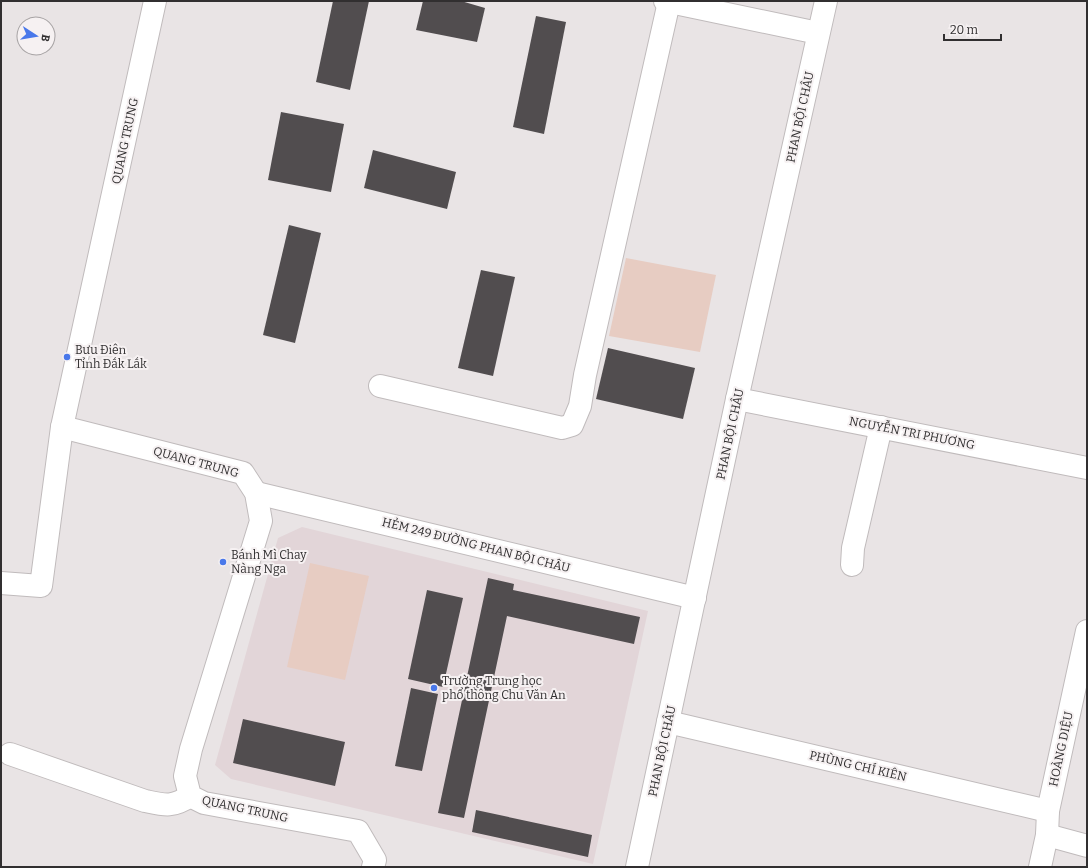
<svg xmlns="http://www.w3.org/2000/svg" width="1088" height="868" font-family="Bitter,serif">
  <rect width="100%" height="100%" fill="#e9e4e5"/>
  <polygon fill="#e2d5d8" points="302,527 648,611 593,864 231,779 215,765 278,538"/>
  <g fill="#e7ccc2">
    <polygon points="626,258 716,275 700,352 609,336"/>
    <polygon points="310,563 369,576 345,680 287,667"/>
  </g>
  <g fill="#514d4f">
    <polygon points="333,1 369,1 350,90 316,82"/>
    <polygon points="423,1 461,1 485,8 477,42 416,30"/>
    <polygon points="536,16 566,22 544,134 513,127"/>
    <polygon points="281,112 344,124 331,192 268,180"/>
    <polygon points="373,150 456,172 447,209 364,188"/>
    <polygon points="289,225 321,233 295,343 263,335"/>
    <polygon points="481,270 515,277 493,376 458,368"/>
    <polygon points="608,348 695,368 683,419 596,399"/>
    <polygon points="488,578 514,584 513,590 640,617 634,644 507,616 464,818 438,813"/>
    <polygon points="427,590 463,598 443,687 408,679"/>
    <polygon points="411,688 438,694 422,771 395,766"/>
    <polygon points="243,719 345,742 335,786 233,763"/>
    <polygon points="476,810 592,835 588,857 472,832"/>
  </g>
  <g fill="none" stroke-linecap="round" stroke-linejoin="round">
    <g stroke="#c0bbbc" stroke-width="24">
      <g id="minor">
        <polyline points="155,1 62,427 243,473 256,493 261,521 191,749 185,776 190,796 204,803 358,831 375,860 373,867"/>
        <polyline points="665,1 818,33"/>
        <polyline points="380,386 562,428 572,425 580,406 585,375 669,2"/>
        <polyline points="737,399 1087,468"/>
        <polyline points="256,493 695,598"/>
        <polyline points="852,565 853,548 881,427"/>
        <polyline points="1,583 41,586 62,427"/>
        <polyline points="668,722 1048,811"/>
        <path d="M10,754L145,801C164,805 172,808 190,796"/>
        <polyline points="1047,835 1087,846"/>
        <polyline points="1040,867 1047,835 1048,811 1087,631"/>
      </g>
    </g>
    <g stroke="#c0bbbc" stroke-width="24">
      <polyline id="major" points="637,867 737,399 826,1"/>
    </g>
    <use href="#minor" stroke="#fff" stroke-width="22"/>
    <use href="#major" stroke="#fff" stroke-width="22"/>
  </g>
  <g fill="#4978ea" stroke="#f6f1f2" stroke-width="1.5">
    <circle cx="67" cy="357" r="4"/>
    <circle cx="223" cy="562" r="4"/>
    <circle cx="434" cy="688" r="4"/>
  </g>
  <g text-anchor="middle" stroke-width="4" stroke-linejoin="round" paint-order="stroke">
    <g font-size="12" fill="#312f30" stroke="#f6f1f2">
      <text transform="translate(800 117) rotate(-78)" y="4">PHAN BỘI CHÂU</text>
      <text transform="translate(125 141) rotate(-78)" y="4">QUANG TRUNG</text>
      <text transform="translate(912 433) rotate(11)" y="4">NGUYỄN TRI PHƯƠNG</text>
      <text transform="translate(730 434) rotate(-78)" y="4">PHAN BỘI CHÂU</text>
      <text transform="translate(196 462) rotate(15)" y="4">QUANG TRUNG</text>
      <text transform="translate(476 545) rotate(14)" y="4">HẺM 249 ĐƯỜNG PHAN BỘI CHÂU</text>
      <text transform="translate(1061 749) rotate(-78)" y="4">HOÀNG DIỆU</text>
      <text transform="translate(662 751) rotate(-78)" y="4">PHAN BỘI CHÂU</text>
      <text transform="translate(858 766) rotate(13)" y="4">PHÙNG CHÍ KIÊN</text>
      <text transform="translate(245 809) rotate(12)" y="4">QUANG TRUNG</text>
    </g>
    <g font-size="12" fill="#312f30" stroke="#f6f1f2" text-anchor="start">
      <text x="75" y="354">Bưu Điện<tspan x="75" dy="14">Tỉnh Đắk Lắk</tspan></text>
      <text x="231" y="559">Bánh Mì Chay<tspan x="231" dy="14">Nàng Nga</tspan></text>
      <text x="442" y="685">Trường Trung học<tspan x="442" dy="14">phổ thông Chu Văn An</tspan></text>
    </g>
  </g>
  <rect width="1088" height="868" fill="none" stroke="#312f30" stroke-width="4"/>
  <g transform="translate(36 36) rotate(102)"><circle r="19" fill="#f6f1f2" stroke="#a7a3a4"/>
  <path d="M0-3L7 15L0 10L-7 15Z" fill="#4978ea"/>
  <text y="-6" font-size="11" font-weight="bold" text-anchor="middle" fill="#312f30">B</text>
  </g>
  <path d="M944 34v6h57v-6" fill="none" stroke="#312f30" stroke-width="2"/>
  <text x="950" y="34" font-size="12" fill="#312f30" stroke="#f6f1f2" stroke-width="3" paint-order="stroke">20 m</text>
</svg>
